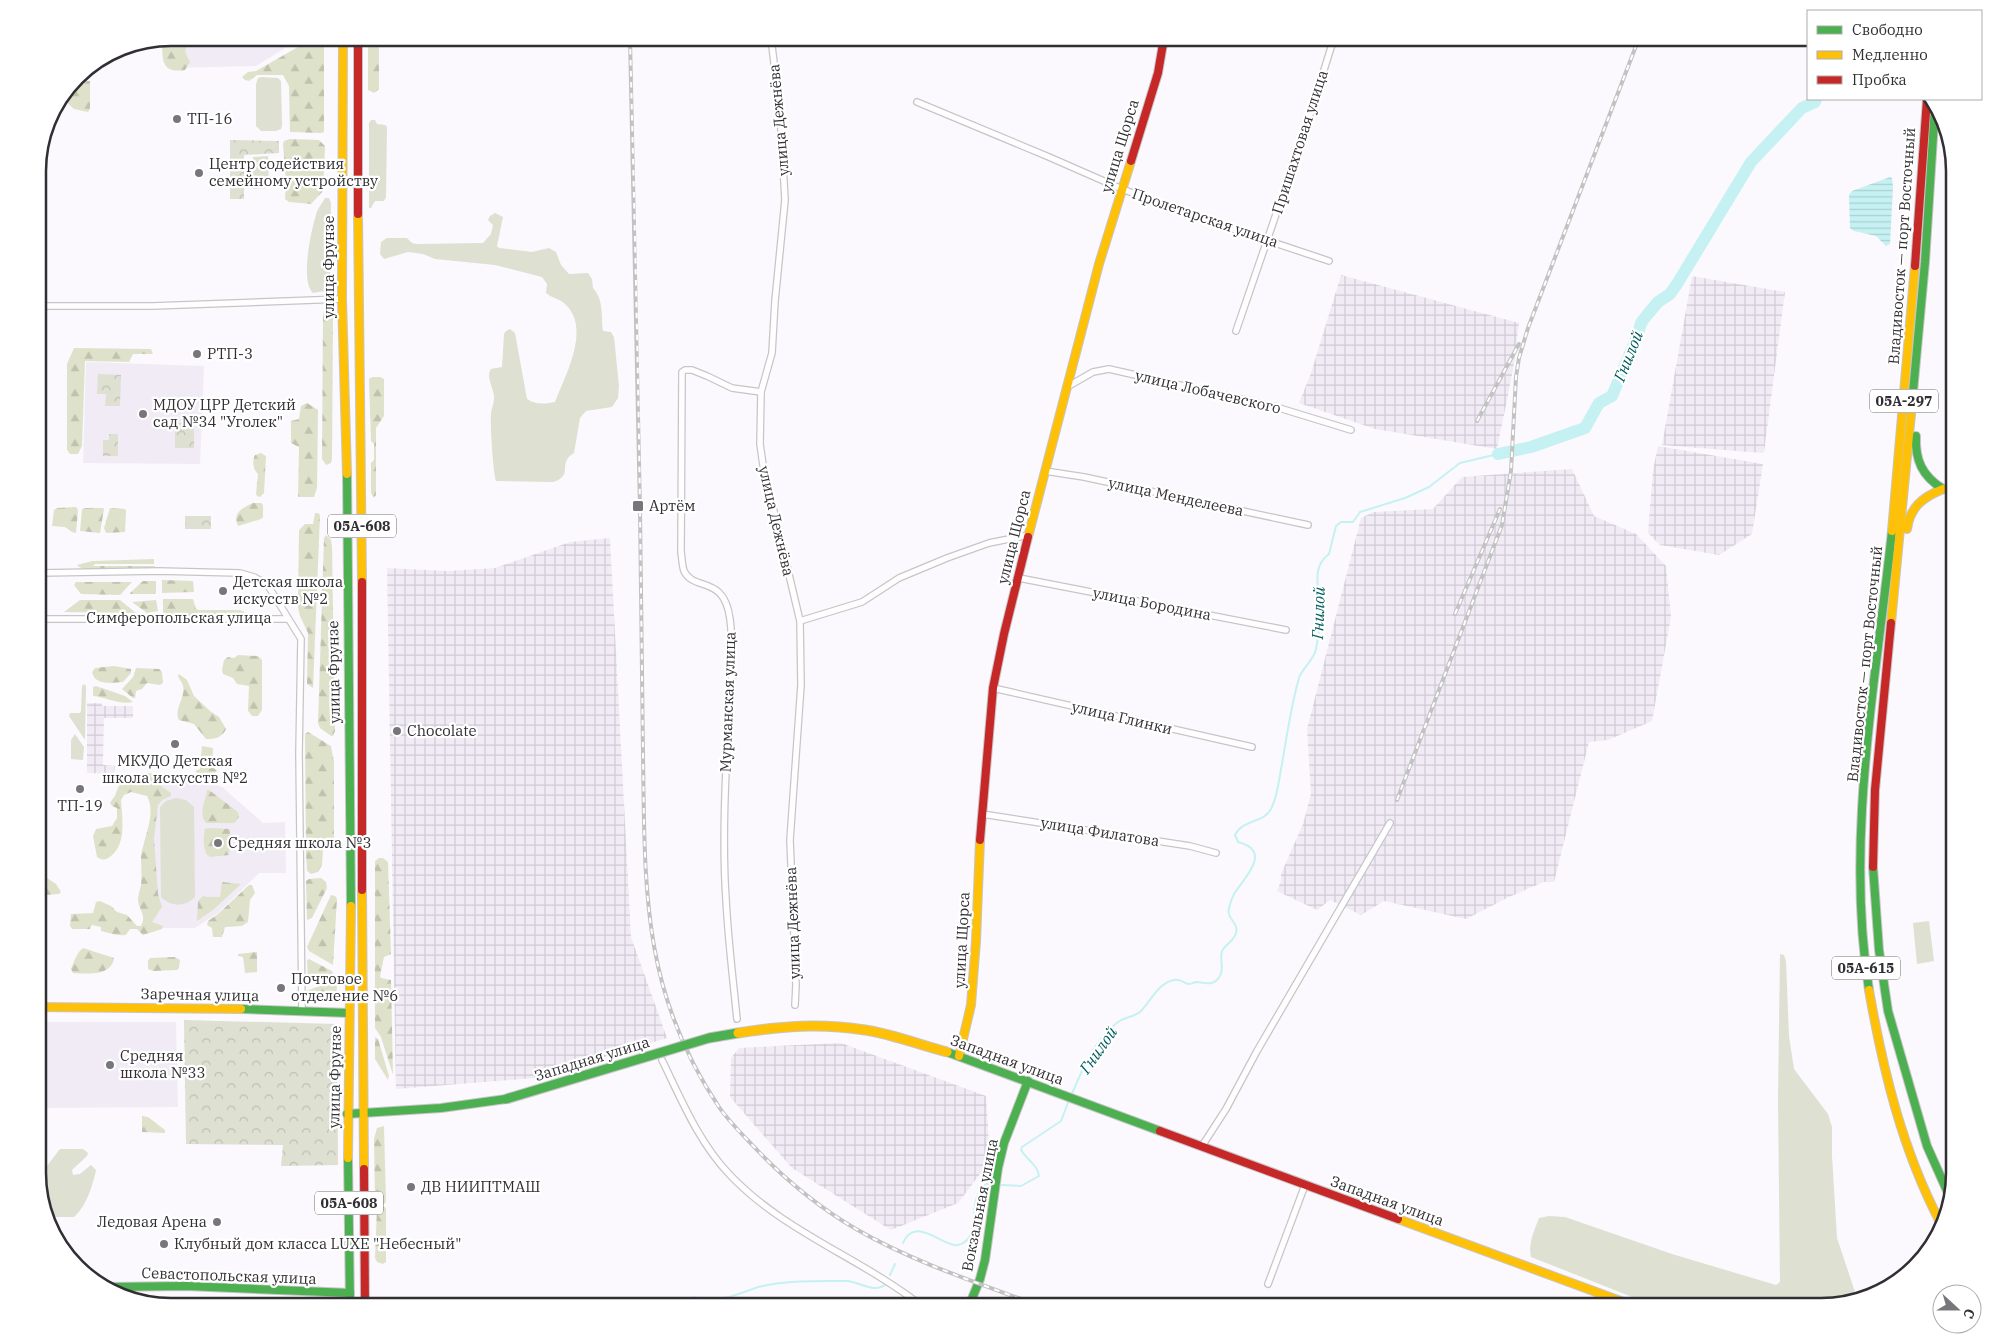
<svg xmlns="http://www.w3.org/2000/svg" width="1992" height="1344" font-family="'IBM Plex Serif',serif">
  <defs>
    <pattern id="industrial-grid" width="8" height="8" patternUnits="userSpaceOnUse" patternTransform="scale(1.25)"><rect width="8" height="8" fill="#f1ebf6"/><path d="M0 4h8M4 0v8" fill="none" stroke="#cfcad3"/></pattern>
    <pattern id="forest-firs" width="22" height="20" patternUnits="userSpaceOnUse" patternTransform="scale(1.25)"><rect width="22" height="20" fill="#dfe2ca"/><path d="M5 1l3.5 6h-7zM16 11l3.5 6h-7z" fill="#c0c2ae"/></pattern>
    <pattern id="park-crowns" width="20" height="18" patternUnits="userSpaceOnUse" patternTransform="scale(1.25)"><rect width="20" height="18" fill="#dee0d2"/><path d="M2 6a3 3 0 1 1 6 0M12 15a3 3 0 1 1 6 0" fill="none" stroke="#bfc0b5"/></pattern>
    <pattern id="water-rules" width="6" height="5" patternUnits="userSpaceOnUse" patternTransform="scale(1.25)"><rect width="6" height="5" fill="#c6f1f2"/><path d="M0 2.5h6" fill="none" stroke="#abcfd0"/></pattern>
  </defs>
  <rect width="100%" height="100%" fill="#fbf9fd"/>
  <g fill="#f1ebf6">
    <polygon points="172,38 295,38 295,42 256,66 172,68"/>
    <polygon points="86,362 204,366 200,464 83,463"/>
    <polygon points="151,779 200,780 208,782 222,787 263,823 285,822 286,873 259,873 218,913 195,928 151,928"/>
    <polygon points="42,1022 176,1022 178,1107 42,1108"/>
  </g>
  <g fill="url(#industrial-grid)">
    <polygon points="1341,275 1519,323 1513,370 1497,449 1375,429 1299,403 1311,373"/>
    <polygon points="1692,276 1785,292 1764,452 1762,453 1662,445"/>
    <polygon points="1658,446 1763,464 1752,534 1719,555 1660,545 1648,533 1653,470"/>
    <polygon points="1572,469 1594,516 1636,534 1666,566 1671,617 1652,721 1608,740 1589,742 1554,882 1544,882 1509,897 1466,919 1384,901 1361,915 1330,900 1317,910 1277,891 1281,881 1281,874 1303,824 1311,794 1307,729 1361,518 1373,512 1433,509 1462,477"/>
    <polygon points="610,538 631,937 667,1038 536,1078 396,1089 387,568 448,571 495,568 570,542"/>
    <polygon points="87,703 102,703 102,706 133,706 133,718 104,718 103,765 115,766 114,774 87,773"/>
    <polygon points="841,1043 986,1096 990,1161 958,1203 891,1230 792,1168 730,1097 731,1058 739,1048"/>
  </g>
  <g fill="#dee0d2">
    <polygon points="261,77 278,78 281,81 282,125 281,129 276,131 261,131 256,126 256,84 258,78"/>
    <polygon points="371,120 375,120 377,124 385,125 387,127 386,197 384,201 375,201 371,208 369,208 369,123"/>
    <polygon points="268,156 269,188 253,189 253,157"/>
    <path d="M325,198H329L331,203L330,284L325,291L313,293C300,281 311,231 316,215C317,209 322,204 325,198Z"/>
    <path d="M495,213L503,217L497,246L499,248L532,252L549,248L556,252L561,265L569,274L588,273L592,279L593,288C604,300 601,316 603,331L611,332L614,337L619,386L618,398L612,407L586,411L580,418L574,453C556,464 575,475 553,482L496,481C493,472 490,423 491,414C491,409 494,404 494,399C495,389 485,378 491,369L502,367L504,334L506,331L510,329L515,333L527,399C536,405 545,404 555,402C565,376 591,329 566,305C561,299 552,298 546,293L547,284L542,277L495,265L435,259L423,254L408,252L384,259L380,254L381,242L387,238H407L412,243L416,244L483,243L491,234L493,225L488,220L490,216Z"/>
    <polygon points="85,684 86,687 85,740 69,716 70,713 80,713 81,711 82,686"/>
    <polygon points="75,734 84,747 83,760 71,759 71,740"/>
    <path d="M176,798L186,800L194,807L195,897C185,907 171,907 161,897L160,807L166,801Z"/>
    <polygon points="1929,921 1934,961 1917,964 1913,923"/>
    <path d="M1780,954L1784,955L1786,961L1789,1036L1794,1069L1828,1114L1832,1127V1156L1837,1238L1857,1298L1821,1306H1655L1531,1257C1528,1244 1534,1231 1539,1218L1549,1216L1565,1217L1672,1254L1776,1285L1780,1282L1778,1100Z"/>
    <path d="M60,1149H83L88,1153L87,1156L72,1170L73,1175L80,1174L91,1165L96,1170C93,1185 86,1207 74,1217H53L47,1211L39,1186L40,1175Z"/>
  </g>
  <g fill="url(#forest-firs)">
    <path d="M171,38H189L185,52L190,62L185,70C159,74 163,57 162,39Z"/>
    <polygon points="302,38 324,38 324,132 321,133 290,132 289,86 283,75 257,75 249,81 245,80 242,77 248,72 256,71 298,47"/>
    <polygon points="373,43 379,48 379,89 374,93 368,90 368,48"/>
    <polygon points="78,76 81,81 90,81 90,109 88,112 74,109 66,102 66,92"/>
    <polygon points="290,139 319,140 325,146 323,191 311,204 289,202 285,199 286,183 283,144 284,141"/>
    <polygon points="327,308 331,310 333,314 332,459 331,463 326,465 322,459 323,316 324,310"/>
    <polygon points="74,348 151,349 153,354 133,354 129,362 85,361 82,446 78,454 70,454 67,450 67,364"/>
    <polygon points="372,377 380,377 384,379 384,416 376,428 376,495 374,498 371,493 371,463 374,460 374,444 371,441 369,379"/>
    <polygon points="307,403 318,410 317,488 314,497 298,497 299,447 291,443 291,421 299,419 301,406"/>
    <path d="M261,453L266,456L264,493L260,497L257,496L256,494L258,474C253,470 252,461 255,455Z"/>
    <path d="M253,503H261L263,505V517L261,519L238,526C232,513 242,508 253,503Z"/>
    <polygon points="76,507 78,510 76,533 72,532 65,527 52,526 54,510 57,508"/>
    <polygon points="85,508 103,508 104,509 100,533 80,531 82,509"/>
    <polygon points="110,508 125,509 126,511 125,532 106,533 104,528"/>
    <polygon points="315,513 318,513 320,515 313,688 307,684 308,633 300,616 298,608 299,530 305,524 313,524"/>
    <polygon points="326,535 331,540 332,547 335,731 333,736 331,736 320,728 318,723 324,538"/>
    <path d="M154,559V564H95L93,566H155V569C141,570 84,575 77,565L92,561Z"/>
    <polygon points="162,580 193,581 194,592 162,593"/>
    <polygon points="143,581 156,581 156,591 155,594 131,594 130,593"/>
    <polygon points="76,582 132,582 120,595 81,594 74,585"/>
    <polygon points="163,599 193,599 196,609 199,610 240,610 245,612 243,618 163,616"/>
    <polygon points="80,600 120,600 136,613 64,612"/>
    <polygon points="156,600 158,611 147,613 132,602"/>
    <polygon points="238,655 258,656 262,660 262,710 258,716 252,716 248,711 249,686 237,684 233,678 223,674 222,670 224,660 228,657 234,658"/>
    <path d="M114,666L131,669V673L123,682C112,683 95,686 92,672L95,668Z"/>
    <polygon points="136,668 159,669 162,672 163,683 160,685 147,683 142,689 136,691 135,698 133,698 122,689 133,677"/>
    <path d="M179,674L187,680L194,696L210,711L219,717L226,729C222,738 215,739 206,739L194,724L179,720C173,708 188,696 182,683C181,681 179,679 178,676Z"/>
    <path d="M96,686L125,696L133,702C119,705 106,697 93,696V687Z"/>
    <polygon points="308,732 331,746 334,762 334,838 323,849 322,865 318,872 311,874 307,871 306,854 305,734"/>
    <polygon points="202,746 213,748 212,766 217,771 207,781 195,771 200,769"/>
    <path d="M140,773L187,774L196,778L194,782L177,779L164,781L161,786L171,793V796L162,800L158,805L154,838L158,894L162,907L152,922L163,926L162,929L143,935L137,929H130L126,935C116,936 110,933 101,931V927L92,925L90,929H72L70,926L71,914L93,913L96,902L100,901L111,906L117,912L127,915L137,926H141C147,916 139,910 138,900C138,895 140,890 141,885C142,875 141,866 141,857C143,839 157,814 147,796L131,792L124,795L121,800C122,817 127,844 111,856C106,860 103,861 97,857L93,836L96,829L112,826L117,818V808L112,806L110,803C112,799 115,797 116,793C121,780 126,776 140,773Z"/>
    <path d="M207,790H209L238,812L239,817L234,823H206C198,812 206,801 207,790Z"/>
    <path d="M209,828L230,829L229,855L210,857L207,855C203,848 203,837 205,829Z"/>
    <polygon points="379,858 383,858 388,862 391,954 384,957 380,976 381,978 391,980 393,1075 381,1037 375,1028 375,861"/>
    <polygon points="41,874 56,884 61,892 59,894 46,895 45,910 40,906"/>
    <polygon points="321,878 326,882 327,888 312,918 307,920 306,881 309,879"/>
    <polygon points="222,882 241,884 213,910 197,921 198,901 203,896 207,897 220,897"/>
    <polygon points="249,885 252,885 255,893 250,900 248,922 242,926 225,927 222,937 213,937 212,928 207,925 208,921 218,914"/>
    <polygon points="331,895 335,896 337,899 333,965 309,951 307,947"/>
    <path d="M83,948L114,958C112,976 87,974 73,973L71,969C74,962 77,952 83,948Z"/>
    <polygon points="257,952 257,972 245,973 243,957 238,956 238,954"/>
    <polygon points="175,957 180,960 179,968 177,970 153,971 148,969 148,961 150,958"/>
    <polygon points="309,959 332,971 333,974 308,983 307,960"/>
    <polygon points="333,981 337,984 336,1003 313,1002 307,1000 305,994 306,991"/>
    <polygon points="375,1037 378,1039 389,1076 388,1080 375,1059"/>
    <polygon points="142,1116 148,1117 165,1130 165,1133 142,1132"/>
    <polygon points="384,1126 386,1202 384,1204 377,1205 375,1203 374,1139 377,1128"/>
    <polygon points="377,1207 385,1207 386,1209 386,1262 383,1264 377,1262 375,1258"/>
  </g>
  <g fill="url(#park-crowns)">
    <polygon points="230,140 279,141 279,153 244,155 244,199 230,199"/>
    <polygon points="98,374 121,375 120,406 105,406 106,394 97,394"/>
    <rect x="175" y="423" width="19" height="25"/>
    <polygon points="109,434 118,434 118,456 103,456 103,440 109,440"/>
    <rect x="185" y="516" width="26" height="13"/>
    <polygon points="184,1020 337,1024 338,1165 281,1166 283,1145 186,1144"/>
  </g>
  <polygon fill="url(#water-rules)" points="1890,177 1892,178 1893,187 1890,244 1886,246 1876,236 1854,231 1850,228 1849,195 1852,191"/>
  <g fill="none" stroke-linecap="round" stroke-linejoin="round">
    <g stroke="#c6f1f2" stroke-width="2">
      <path d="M1071,1096C1082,1070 1094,1040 1118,1022C1125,1017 1135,1017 1141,1011C1151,1001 1158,983 1174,980C1180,979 1183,982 1188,984C1192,984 1192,983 1196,982C1204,982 1211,986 1217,980C1226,971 1219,961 1222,951C1226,944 1234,941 1236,933C1239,922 1226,919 1229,908C1230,904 1232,898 1234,894C1243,879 1274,851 1238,842L1235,835C1243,819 1264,823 1271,809C1278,796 1279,778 1282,764C1287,735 1291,706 1299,678C1303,667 1314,660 1316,649C1318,638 1320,626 1320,615C1321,594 1309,568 1329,554L1336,526L1341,522H1353L1360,512L1405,498L1429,487L1460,463L1498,454"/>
      <path d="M1002,1185L1021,1186L1039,1176C1038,1165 1027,1160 1021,1150L1022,1147L1061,1121L1069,1100"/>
      <path d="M903,1243C915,1214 944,1248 958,1245C979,1240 971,1212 977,1197C979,1192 983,1188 986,1184H990"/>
      <polyline points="890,1275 895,1264"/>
      <path d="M673,1306C692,1290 700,1302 723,1298C737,1296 749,1289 763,1286C786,1280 823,1281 847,1281C860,1282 875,1294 886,1284"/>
    </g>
    <polyline stroke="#c6f1f2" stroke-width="12" points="1498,454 1531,447 1585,428 1599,403 1612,396 1637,337 1641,323 1647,315 1658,302 1670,294 1677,284 1751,162 1802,108 1815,102 1816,99"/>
    <g stroke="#c7c5c8" stroke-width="8">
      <g id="street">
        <polyline points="771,38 780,112 785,200 775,301 772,353 761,392 760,444 763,465 800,621 801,685 790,840 796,985 795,1005"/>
        <polyline points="917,102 1049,157 1122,189 1188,214 1329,261"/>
        <polyline points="38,306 153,306 342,299"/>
        <polyline points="1236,331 1308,121 1334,38"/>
        <polyline points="1067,387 1093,372 1109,369 1276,407 1351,430"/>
        <polyline points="1045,471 1084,477 1308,525"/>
        <polyline points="38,573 158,571 240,573 254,577 267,584 301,639 299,753 302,1010"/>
        <polyline points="1019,578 1286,630"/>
        <polyline points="38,619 288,619"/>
        <polyline points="800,621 862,602 899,578 947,558 989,543 1029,535"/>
        <polyline points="993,688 1252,747"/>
        <polyline points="982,814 1190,846 1216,853"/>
        <path d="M737,1019C733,979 728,939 726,899C723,856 724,813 726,770C727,720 736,669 730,619C724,574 694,592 684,571C682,565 682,558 681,552L682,372L685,370H692L707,376L732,388L761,392"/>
        <path d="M662,1060C681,1099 699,1143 730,1175C784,1232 861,1258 922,1306"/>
        <polyline points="1202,1146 1226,1109 1257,1051 1390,823"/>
        <polyline points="1268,1284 1305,1185"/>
        <polyline points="956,1306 971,1302"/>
      </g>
    </g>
    <g stroke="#c7c5c8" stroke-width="10">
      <g id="fast">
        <polyline points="1911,414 1925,262 1935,106"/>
        <path d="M1916,436C1915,460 1922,476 1943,489"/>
        <polyline points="347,474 351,906"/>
        <polyline points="1873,867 1879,950 1888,1011 1927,1146 1948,1193"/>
        <path d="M1869,990C1845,840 1876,681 1892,531"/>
        <polyline points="241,1009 349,1013"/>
        <polyline points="947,1052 1160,1131"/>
        <polyline points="347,1114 441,1108 506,1099"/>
        <polyline points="348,1158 350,1306"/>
        <polyline points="107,1287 186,1286 350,1293"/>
        <polyline points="969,1306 980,1279 985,1260 998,1168 1004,1143 1028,1081"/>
      </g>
    </g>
    <g stroke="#c7c5c8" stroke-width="10">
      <g id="slow">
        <polyline points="343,38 342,299 347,474"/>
        <polyline points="358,214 362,582"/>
        <path d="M1907,529C1910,507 1923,497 1943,489"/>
        <polyline points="1892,531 1915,266"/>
        <polyline points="1028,537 1099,264 1131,161"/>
        <polyline points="1891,623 1911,414"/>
        <polyline points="362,890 364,1169"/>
        <path d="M1869,990C1883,1070 1902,1149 1940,1222"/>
        <polyline points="38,1007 241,1009"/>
        <polyline points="959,1056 971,1005 976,941 980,840"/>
        <polyline points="348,1158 351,906"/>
        <polyline points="1398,1219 1634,1306"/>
      </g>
    </g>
    <g stroke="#c7c5c8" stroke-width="10">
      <g id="jam">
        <polyline points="358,38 358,214"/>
        <polyline points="1131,161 1158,73 1164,38"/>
        <polyline points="1915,266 1927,99"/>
        <polyline points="362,582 362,890"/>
        <polyline points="980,840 993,688 1004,634 1028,537"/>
        <polyline points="1873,867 1875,790 1891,623"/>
        <polyline points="1160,1131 1398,1219"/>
        <polyline points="364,1169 365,1306"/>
      </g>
    </g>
    <use href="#street" stroke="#fefeff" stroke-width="5.5"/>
    <use href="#fast" stroke="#4caf50" stroke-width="8"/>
    <use href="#slow" stroke="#ffc107" stroke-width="8"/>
    <use href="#jam" stroke="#c62828" stroke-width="8"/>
    <g stroke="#c2c2c2" stroke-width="4">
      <g id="rail">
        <path d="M630,38C634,195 638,352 640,510C641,591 642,672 643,753C645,887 641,991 719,1107C730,1123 745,1137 758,1151C787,1181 820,1208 856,1229C913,1262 978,1283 1040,1306"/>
        <polyline points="1477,421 1519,344"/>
        <polyline points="1455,614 1500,509"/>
        <polyline points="1397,800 1502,525 1511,471 1516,377 1519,358 1528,328 1639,38"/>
      </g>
    </g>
    <use href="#rail" stroke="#fff" stroke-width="2" stroke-dasharray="5.5" stroke-linecap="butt"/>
    <g stroke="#c7c5c8" stroke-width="11" stroke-linecap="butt">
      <polyline id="fast-bridge" points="506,1099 709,1038 738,1033"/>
    </g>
    <g stroke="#c7c5c8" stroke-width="11" stroke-linecap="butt">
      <path id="slow-bridge" d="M738,1033C783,1026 819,1023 865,1030C892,1034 920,1045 947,1052"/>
    </g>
    <use href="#fast-bridge" stroke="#4caf50" stroke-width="9"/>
    <use href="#slow-bridge" stroke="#ffc107" stroke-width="9"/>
  </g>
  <g fill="#78767a" stroke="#fff" stroke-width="2">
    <circle cx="177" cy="119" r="5"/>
    <circle cx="199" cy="173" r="5"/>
    <circle cx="197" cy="354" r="5"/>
    <circle cx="143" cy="414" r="5"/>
    <rect x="632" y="500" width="12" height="12" rx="2.5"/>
    <circle cx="223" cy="591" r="5"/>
    <circle cx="397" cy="731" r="5"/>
    <circle cx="175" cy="744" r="5"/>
    <circle cx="80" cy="789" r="5"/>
    <circle cx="218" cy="843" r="5"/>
    <circle cx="281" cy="988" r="5"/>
    <circle cx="110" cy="1065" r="5"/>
    <circle cx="411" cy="1187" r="5"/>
    <circle cx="217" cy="1222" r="5"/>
    <circle cx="164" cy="1244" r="5"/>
  </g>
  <g text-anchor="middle" stroke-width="4.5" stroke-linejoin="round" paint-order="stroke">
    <g fill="#fff" stroke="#6f6d70" stroke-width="1">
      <rect x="1870" y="389.5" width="68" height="23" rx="4"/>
      <rect x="328" y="514.5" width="68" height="23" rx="4"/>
      <rect x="1832" y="956.5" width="68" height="23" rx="4"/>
      <rect x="315" y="1191.5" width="68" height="23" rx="4"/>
    </g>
    <g font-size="14" font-weight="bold" fill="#312f33">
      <text x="1904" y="406">05А-297</text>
      <text x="362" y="531">05А-608</text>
      <text x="1866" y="973">05А-615</text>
      <text x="349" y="1208">05А-608</text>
    </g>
    <g font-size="15" fill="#312f33" stroke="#fff" text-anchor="start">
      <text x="187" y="124">ТП-16</text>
      <text x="209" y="169">Центр содействия<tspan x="209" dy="17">семейному устройству</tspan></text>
      <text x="207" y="359">РТП-3</text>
      <text x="153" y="410">МДОУ ЦРР Детский<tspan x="153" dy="17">сад №34 "Уголек"</tspan></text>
      <text x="649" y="511">Артём</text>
      <text x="233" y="587">Детская школа<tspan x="233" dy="17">искусств №2</tspan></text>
      <text x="407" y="736">Chocolate</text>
      <text x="175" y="766" text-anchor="middle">МКУДО Детская<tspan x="175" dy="17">школа искусств №2</tspan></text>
      <text x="80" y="811" text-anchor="middle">ТП-19</text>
      <text x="228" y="848">Средняя школа №3</text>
      <text x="291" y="984">Почтовое<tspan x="291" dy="17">отделение №6</tspan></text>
      <text x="120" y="1061">Средняя<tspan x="120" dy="17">школа №33</tspan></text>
      <text x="421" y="1192">ДВ НИИПТМАШ</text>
      <text x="207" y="1227" text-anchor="end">Ледовая Арена</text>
      <text x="174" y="1249">Клубный дом класса LUXE "Небесный"</text>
    </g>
    <g font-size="15" fill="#312f33" stroke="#fff">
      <text transform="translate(779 120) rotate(-95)" y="5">улица Дежнёва</text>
      <text transform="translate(1300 142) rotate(-72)" y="5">Пришахтовая улица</text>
      <text transform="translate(1120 146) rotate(-73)" y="5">улица Щорса</text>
      <text transform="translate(1205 218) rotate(19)" y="5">Пролетарская улица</text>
      <text transform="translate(1902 246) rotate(-86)" y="5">Владивосток — порт Восточный</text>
      <text transform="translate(329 267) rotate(-90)" y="5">улица Фрунзе</text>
      <text transform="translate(1208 392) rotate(13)" y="5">улица Лобачевского</text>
      <text transform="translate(1176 497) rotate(12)" y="5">улица Менделеева</text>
      <text transform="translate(776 521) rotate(77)" y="5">улица Дежнёва</text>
      <text transform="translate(1014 537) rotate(-76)" y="5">улица Щорса</text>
      <text transform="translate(1152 604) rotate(11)" y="5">улица Бородина</text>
      <text x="179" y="623">Симферопольская улица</text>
      <text transform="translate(1865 664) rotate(-84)" y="5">Владивосток — порт Восточный</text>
      <text transform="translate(334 672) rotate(-91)" y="5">улица Фрунзе</text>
      <text transform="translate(728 702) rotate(-88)" y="5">Мурманская улица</text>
      <text transform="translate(1122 718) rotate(13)" y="5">улица Глинки</text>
      <text transform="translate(1100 832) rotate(9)" y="5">улица Филатова</text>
      <text transform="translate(793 923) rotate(-92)" y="5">улица Дежнёва</text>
      <text transform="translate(962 940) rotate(-87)" y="5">улица Щорса</text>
      <text transform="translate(200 995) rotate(1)" y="5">Заречная улица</text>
      <text transform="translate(592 1059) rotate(-17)" y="5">Западная улица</text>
      <text transform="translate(1007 1060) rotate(20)" y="5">Западная улица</text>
      <text transform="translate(335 1077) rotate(-89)" y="5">улица Фрунзе</text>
      <text transform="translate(1387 1201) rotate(20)" y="5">Западная улица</text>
      <text transform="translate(980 1205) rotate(-79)" y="5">Вокзальная улица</text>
      <text transform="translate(229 1276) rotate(2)" y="5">Севастопольская улица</text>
    </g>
    <g font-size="16" font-style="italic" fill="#005c5d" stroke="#fff">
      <text transform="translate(1628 356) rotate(-68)" y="6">Гнилой</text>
      <text transform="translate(1318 613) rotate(-88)" y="6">Гнилой</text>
      <text transform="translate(1098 1050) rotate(-55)" y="6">Гнилой</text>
    </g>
  </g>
  <path d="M0 0H1992V1344H0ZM171 46H1821A125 125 0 0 1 1946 171V1173A125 125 0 0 1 1821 1298H171A125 125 0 0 1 46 1173V171A125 125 0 0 1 171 46Z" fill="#fff" fill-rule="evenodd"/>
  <path fill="none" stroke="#312f33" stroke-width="2.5" d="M171 46H1821A125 125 0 0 1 1946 171V1173A125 125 0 0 1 1821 1298H171A125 125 0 0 1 46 1173V171A125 125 0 0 1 171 46Z"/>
  <rect x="1807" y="10" width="175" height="90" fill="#ffffff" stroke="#adacad"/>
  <rect x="1817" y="26" width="25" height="8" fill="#4caf50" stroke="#adacad"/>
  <text x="1852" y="35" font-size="15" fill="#312f33">Свободно</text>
  <rect x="1817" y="51" width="25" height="8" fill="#ffc107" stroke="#adacad"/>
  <text x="1852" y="60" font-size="15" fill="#312f33">Медленно</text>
  <rect x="1817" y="76" width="25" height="8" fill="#c62828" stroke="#adacad"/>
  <text x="1852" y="85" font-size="15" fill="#312f33">Пробка</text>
  <g transform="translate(1957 1309) rotate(111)"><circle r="24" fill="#ffffff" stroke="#adacad"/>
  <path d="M0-4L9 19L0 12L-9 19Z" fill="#78767a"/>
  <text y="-8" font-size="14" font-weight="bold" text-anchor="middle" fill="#312f33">С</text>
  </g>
</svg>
